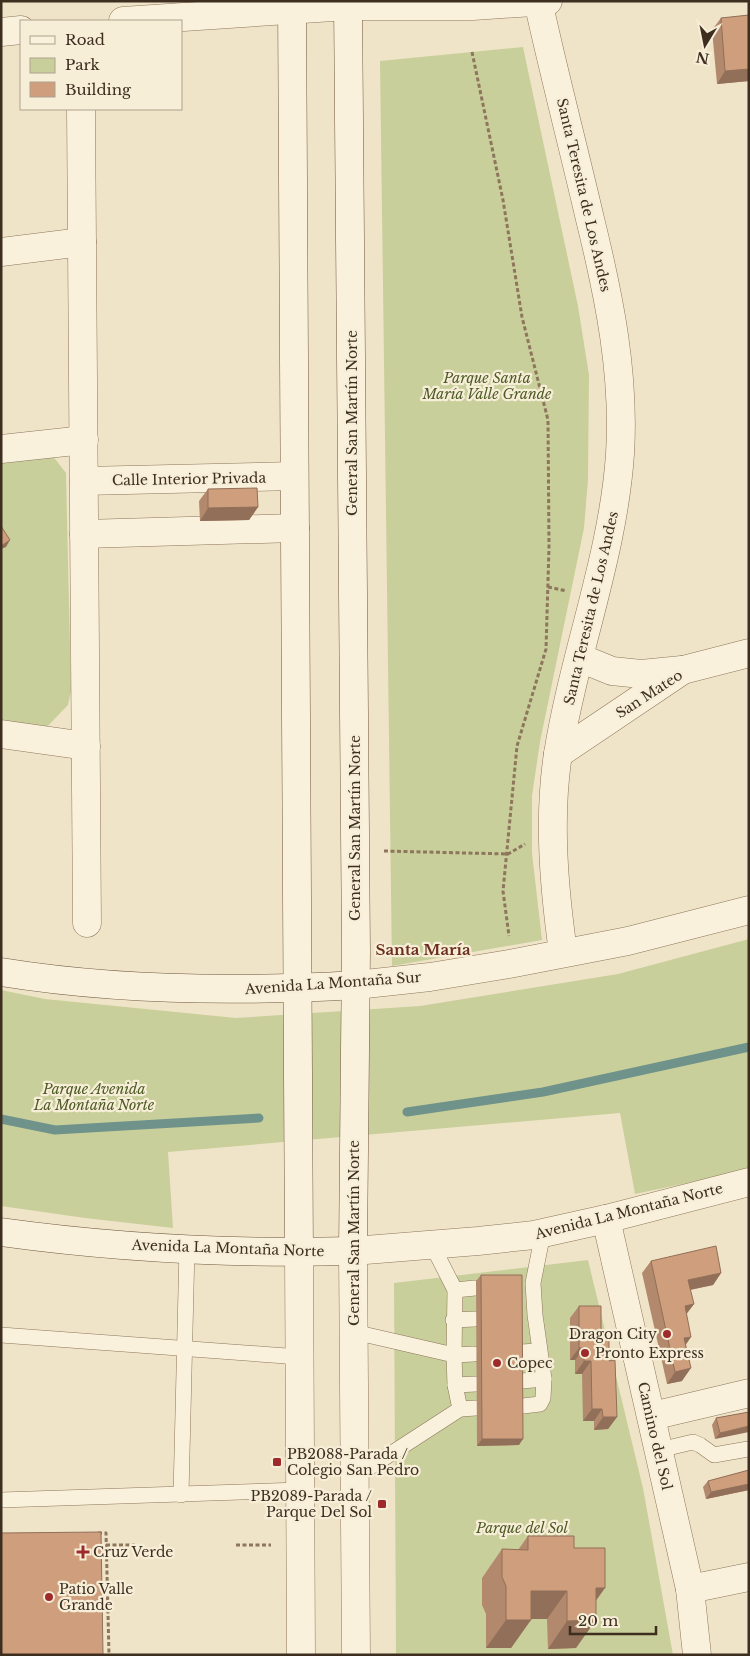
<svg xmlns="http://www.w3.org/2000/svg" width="750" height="1656" font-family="'Libre Baskerville',serif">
  <rect width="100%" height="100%" fill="#f0e4c8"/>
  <g fill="#c9cf9b">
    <polygon points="523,47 578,306 589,375 588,480 584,528 540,742 532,796 532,853 542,940 392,966 380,61"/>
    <polygon points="52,455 66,473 71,691 68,705 40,734 1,725 1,461"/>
    <polygon points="749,939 749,1170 635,1194 620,1113 168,1152 173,1228 85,1218 1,1206 1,990 45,999 236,1018 420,1006 618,974"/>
    <polygon points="588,1260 643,1488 673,1655 396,1655 394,1283"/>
  </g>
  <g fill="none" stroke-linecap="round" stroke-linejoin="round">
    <g stroke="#6f938a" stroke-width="9">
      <polyline points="407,1112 543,1092 749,1047"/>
      <polyline points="1,1119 55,1130 259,1118"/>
    </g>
    <g stroke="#8d765c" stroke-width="16">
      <g id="service">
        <polyline points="432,1245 455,1290 454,1355 474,1354"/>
        <polyline points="455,1290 475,1288"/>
        <polyline points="453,1320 475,1319"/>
        <polyline points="354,1332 454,1355 455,1385 460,1409 355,1477"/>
        <polyline points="1,1335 300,1357"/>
        <polyline points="521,1352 539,1351"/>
        <polyline points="522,1381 544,1379"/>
        <polyline points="455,1385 476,1384"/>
        <polyline points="523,1406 540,1404 543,1398 544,1379 535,1315 533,1283 543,1233"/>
        <polyline points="460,1409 476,1408"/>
        <polyline points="659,1450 693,1442 700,1445 714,1455 748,1449"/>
        <polyline points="181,1495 187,1248"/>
        <polyline points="1,1500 301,1490"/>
      </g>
    </g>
    <g stroke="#8d765c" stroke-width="29">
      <g id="minor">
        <path d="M538,1C554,74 573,146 590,219C609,296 625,374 620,454C613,557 574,653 558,754C548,819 554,887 563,952"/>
        <polyline points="123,21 348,6 473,6 548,1"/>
        <polyline points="1,32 21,30"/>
        <polyline points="81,109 87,923"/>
        <polyline points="1,252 82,242"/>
        <polyline points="1,449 84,440"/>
        <polyline points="84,481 294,476"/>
        <polyline points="84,534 295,528"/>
        <polyline points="580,658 612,671 641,674 682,670"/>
        <polyline points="1,734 86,746"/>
        <polyline points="558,754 683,670 749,653"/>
        <polyline points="606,1219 690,1589 697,1655"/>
        <polyline points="652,1416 749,1393"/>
        <polyline points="690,1589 749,1577"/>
      </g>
    </g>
    <g stroke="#8d765c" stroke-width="29">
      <g id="tertiary">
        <polyline points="356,985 430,977 509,964 628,941 749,910"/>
        <polyline points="299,1253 301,1655"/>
        <polyline points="356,1655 353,1251 478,1241 534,1235 606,1219 749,1182"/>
      </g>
    </g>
    <g stroke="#6f573f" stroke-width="29">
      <g id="secondary">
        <polyline points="292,1 299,1253"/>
        <path d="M1,972C119,991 237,992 356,985"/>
        <path d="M1,1232C117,1248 236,1254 353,1251L356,951L348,1"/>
      </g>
    </g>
    <g stroke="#8d765c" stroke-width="3" stroke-dasharray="4 2.5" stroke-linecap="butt">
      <polyline points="472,52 503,200 522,317 548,420 549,547 546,649 517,746 503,891 509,936"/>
      <polyline points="548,587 567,591"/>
      <polyline points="384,851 508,854 525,844"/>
      <polyline points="98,1533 106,1533 109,1655"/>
      <polyline points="106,1545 135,1545"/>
      <polyline points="236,1545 271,1545"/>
    </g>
    <use href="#service" stroke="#faf1dc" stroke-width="15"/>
    <use href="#minor" stroke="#faf1dc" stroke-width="28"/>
    <use href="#tertiary" stroke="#faf1dc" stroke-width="28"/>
    <use href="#secondary" stroke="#faf1dc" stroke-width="28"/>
  </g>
  <g fill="#b2896c">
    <polygon points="749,15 749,81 717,84 712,30 721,18"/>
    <polygon points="208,489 258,507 249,520 200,521 199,501"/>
    <polygon points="651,1261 721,1273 713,1285 690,1290 694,1304 686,1314 686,1345 682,1381 667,1384 642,1273"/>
    <polygon points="481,1275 519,1445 477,1446 476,1281"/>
    <polygon points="579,1306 601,1333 609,1361 617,1417 608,1429 594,1430 594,1421 583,1421 582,1374 575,1374 575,1360 570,1360 570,1318"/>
    <polygon points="749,1412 715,1439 712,1425 716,1418"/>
    <polygon points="749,1470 749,1490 706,1499 703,1487 708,1481"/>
    <polygon points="528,1536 574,1548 596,1600 576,1648 548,1649 547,1619 531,1619 511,1648 486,1648 486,1614 482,1605 482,1578 502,1549 518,1550"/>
  </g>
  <g fill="#916f58">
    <polygon points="749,69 749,81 717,84 725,71"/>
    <polygon points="258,507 249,520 200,521 208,508"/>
    <polygon points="10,540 6,547 1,549 1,546"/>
    <polygon points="721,1273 713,1285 679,1292 688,1280"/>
    <polygon points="694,1304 685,1316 685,1306"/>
    <polygon points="691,1337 683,1349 684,1338"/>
    <polygon points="579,1348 584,1348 575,1360 570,1360"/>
    <polygon points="584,1361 591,1361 582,1374 575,1374"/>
    <polygon points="691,1368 682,1381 667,1384 675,1372"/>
    <polygon points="592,1409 602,1409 594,1421 583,1421"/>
    <polygon points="603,1417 617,1417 608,1429 594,1430"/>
    <polygon points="749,1426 749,1432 715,1439 720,1433"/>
    <polygon points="482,1439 523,1439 519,1445 477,1446"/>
    <polygon points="749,1484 749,1490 706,1499 711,1492"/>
    <polygon points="596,1588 605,1588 585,1616"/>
    <polygon points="531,1591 567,1591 547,1619 511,1619"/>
    <polygon points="506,1620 531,1620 511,1648 486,1648"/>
    <polygon points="596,1620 576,1648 548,1649 567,1621"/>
  </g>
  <g fill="#cf9f7d" stroke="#916f58">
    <polygon points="749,15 749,69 725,71 721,18"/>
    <polygon points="257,488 258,507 208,508 208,489"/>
    <polygon points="1,526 10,540 1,546"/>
    <polygon points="716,1246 721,1273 688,1280 694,1304 685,1306 691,1337 684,1338 691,1368 675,1372 651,1261"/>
    <polygon points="481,1275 522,1275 523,1439 482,1439"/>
    <polygon points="579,1306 601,1306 601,1333 609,1333 609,1361 615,1360 617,1417 603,1417 602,1409 592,1409 591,1361 584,1361 584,1348 579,1348"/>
    <polygon points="749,1412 749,1426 720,1433 716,1418"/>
    <polygon points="749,1470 749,1484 711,1492 708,1481"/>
    <polygon points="101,1532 103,1655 1,1655 1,1533"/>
    <polygon points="528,1536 574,1536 574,1548 605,1548 605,1588 596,1588 596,1620 567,1621 567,1591 531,1591 531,1620 506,1620 506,1586 502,1577 502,1549 528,1550"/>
  </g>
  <g fill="#9e2a2b" stroke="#f7eed8" stroke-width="2">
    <circle cx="667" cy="1334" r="5"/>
    <circle cx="585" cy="1353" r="5"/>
    <circle cx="497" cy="1363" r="5"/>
    <rect x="272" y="1457" width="10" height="10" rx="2.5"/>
    <rect x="377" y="1499" width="10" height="10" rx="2.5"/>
    <path d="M80.5 1544.5h5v5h5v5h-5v5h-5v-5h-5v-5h5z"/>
    <circle cx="49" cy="1597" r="5"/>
  </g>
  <g text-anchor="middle" stroke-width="4.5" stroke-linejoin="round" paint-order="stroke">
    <g font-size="14" fill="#3d2e20" stroke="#f7eed8">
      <text transform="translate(584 195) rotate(77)" y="5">Santa Teresita de Los Andes</text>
      <text transform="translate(352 423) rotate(-90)" y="5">General San Martín Norte</text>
      <text transform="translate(189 479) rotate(-1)" y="5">Calle Interior Privada</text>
      <text transform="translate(591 608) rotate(-77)" y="5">Santa Teresita de Los Andes</text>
      <text transform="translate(649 694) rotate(-33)" y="5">San Mateo</text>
      <text transform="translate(355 828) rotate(-90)" y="5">General San Martín Norte</text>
      <text transform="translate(333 983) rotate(-4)" y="5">Avenida La Montaña Sur</text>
      <text transform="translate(629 1211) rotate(-14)" y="5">Avenida La Montaña Norte</text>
      <text transform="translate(354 1233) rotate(-90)" y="5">General San Martín Norte</text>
      <text transform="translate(228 1248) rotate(2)" y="5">Avenida La Montaña Norte</text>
      <text transform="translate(655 1436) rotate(77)" y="5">Camino del Sol</text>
    </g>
    <g font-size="14" font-style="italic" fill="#4d5a26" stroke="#f7eed8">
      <text x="487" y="383">Parque Santa<tspan x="487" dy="16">María Valle Grande</tspan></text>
      <text x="94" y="1094">Parque Avenida<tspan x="94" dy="16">La Montaña Norte</tspan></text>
      <text x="522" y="1533">Parque del Sol</text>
    </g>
    <g font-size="14" fill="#3d2e20" stroke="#f7eed8" text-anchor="start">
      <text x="657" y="1339" text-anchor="end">Dragon City</text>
      <text x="595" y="1358">Pronto Express</text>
      <text x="507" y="1368">Copec</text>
      <text x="287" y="1459">PB2088-Parada /<tspan x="287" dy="16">Colegio San Pedro</tspan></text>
      <text x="372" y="1501" text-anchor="end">PB2089-Parada /<tspan x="372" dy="16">Parque Del Sol</tspan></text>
      <text x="93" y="1557">Cruz Verde</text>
      <text x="59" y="1594">Patio Valle<tspan x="59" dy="16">Grande</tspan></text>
    </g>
    <g font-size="15" font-weight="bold" fill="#6b2e1e" stroke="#f7eed8">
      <text x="423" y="955">Santa María</text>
    </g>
  </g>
  <rect width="750" height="1656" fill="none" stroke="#3d2e20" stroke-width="5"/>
  <rect x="20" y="20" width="162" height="90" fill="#f7eed8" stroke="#ada18e"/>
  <rect x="30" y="36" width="25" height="8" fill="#faf1dc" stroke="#ada18e"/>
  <text x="65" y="45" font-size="15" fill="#3d2e20">Road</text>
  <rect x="30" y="58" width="25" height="15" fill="#c9cf9b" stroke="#ada18e"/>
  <text x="65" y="70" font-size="15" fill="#3d2e20">Park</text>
  <rect x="30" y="82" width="25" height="15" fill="#cf9f7d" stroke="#ada18e"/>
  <text x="65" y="95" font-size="15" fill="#3d2e20">Building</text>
  <g transform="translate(705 45) rotate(190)" stroke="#f7eed8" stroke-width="4" paint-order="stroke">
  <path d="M0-4L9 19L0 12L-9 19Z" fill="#3d2e20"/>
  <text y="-8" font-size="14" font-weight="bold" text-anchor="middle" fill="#3d2e20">N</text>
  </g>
  <path d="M570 1626v8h86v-8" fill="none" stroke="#3d2e20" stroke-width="2.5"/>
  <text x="578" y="1626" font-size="15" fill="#3d2e20" stroke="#f7eed8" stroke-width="4" paint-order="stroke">20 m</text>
</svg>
